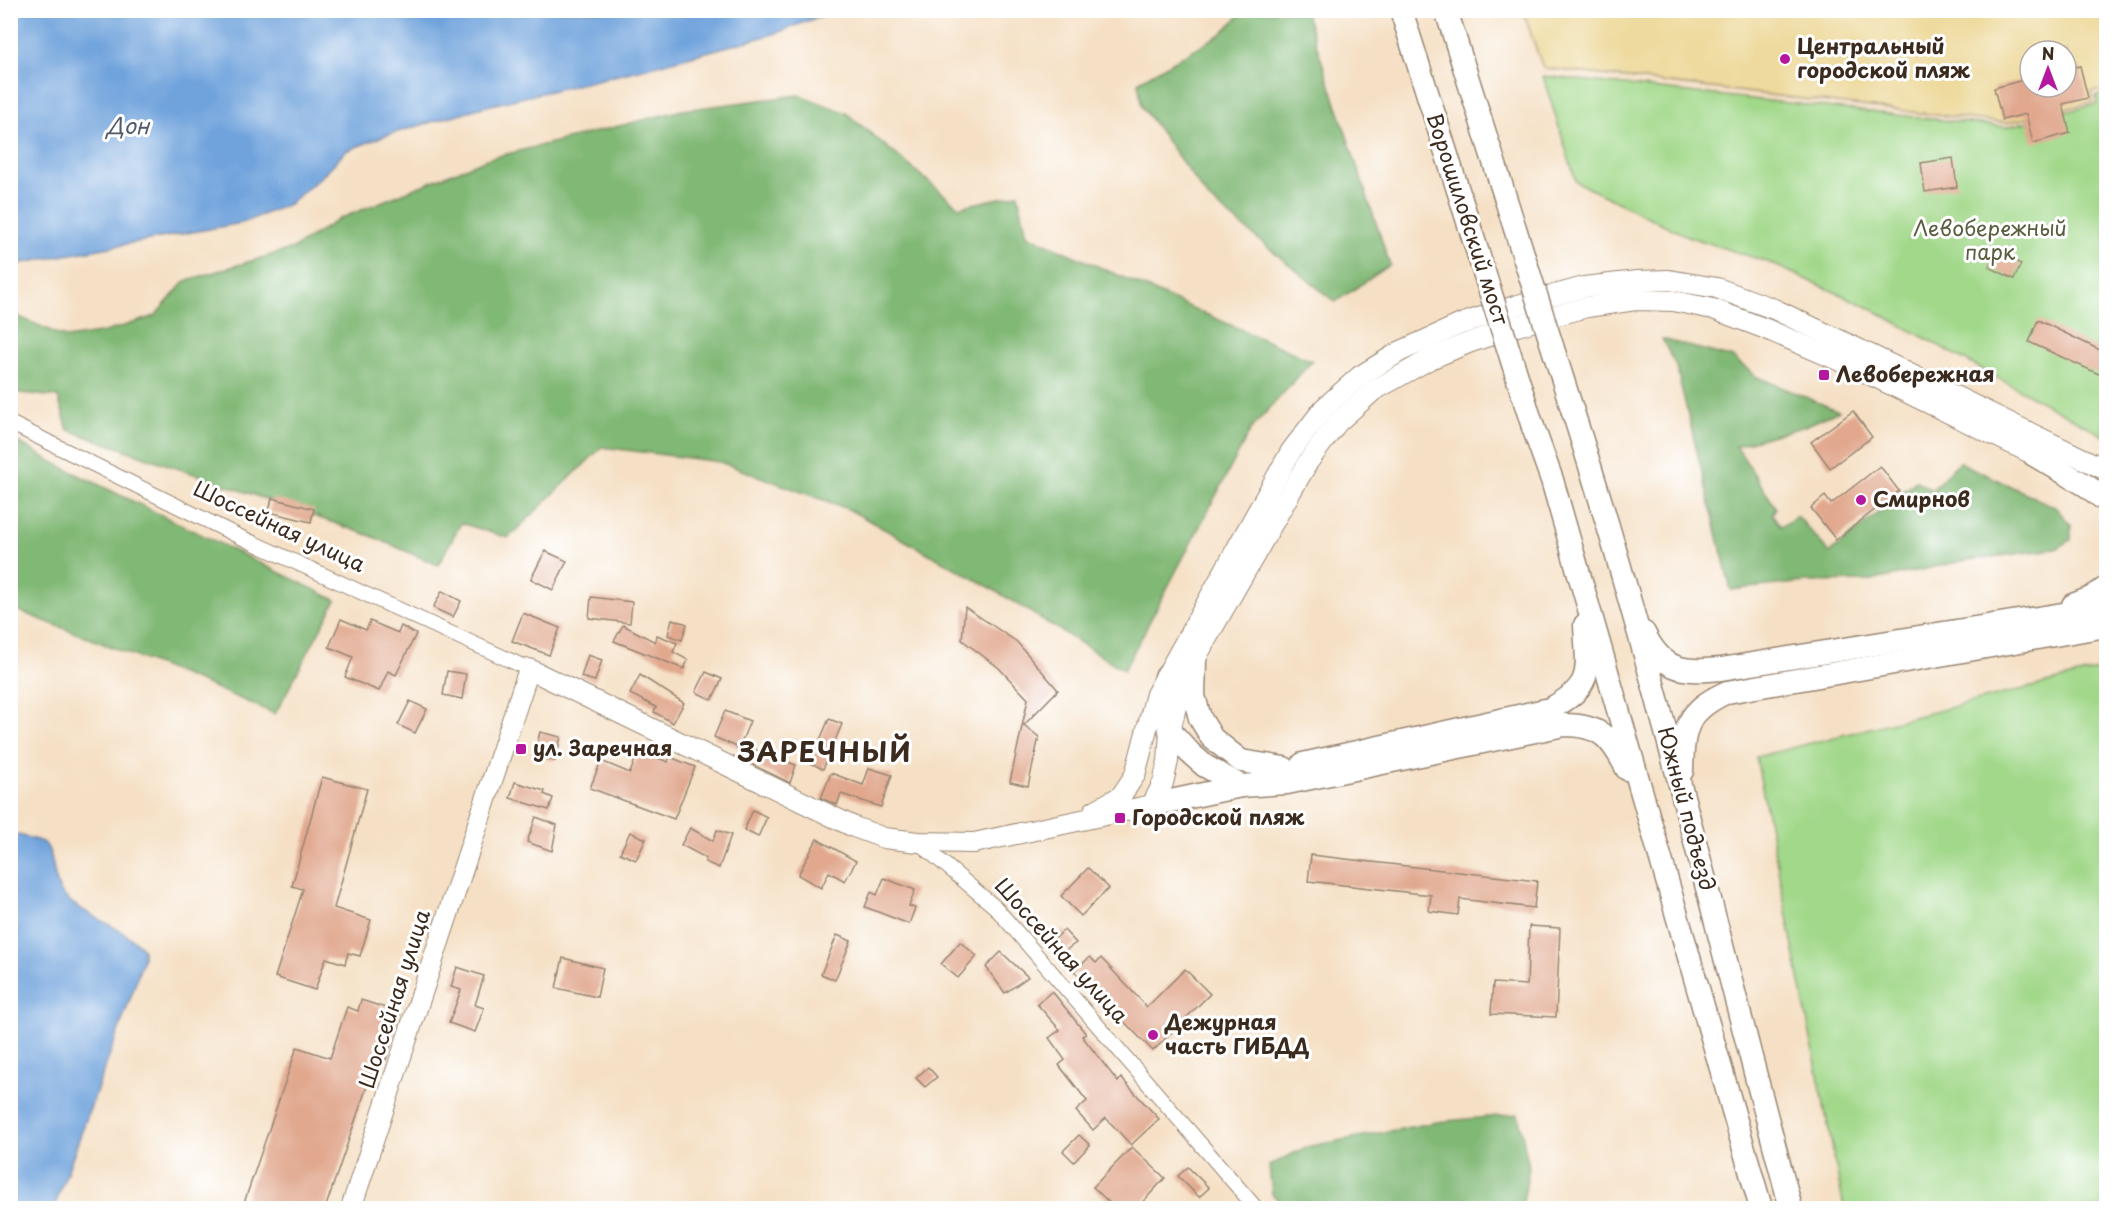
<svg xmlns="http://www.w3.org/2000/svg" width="2117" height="1219" font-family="'Playpen Sans',sans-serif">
  <rect width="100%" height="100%" fill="#fff"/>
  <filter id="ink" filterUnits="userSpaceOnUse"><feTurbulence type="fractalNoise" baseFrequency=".0167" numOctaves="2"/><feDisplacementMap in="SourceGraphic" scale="12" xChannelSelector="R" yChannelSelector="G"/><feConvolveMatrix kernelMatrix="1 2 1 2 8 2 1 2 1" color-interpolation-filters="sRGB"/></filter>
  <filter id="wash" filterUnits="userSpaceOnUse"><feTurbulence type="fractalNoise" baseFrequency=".008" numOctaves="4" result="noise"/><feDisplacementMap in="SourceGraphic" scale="24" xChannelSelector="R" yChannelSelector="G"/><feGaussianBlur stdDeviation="1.35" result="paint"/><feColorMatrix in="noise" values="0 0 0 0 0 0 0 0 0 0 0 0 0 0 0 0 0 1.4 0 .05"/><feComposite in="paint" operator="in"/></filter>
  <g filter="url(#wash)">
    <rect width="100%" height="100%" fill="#f5e0c5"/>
    <g fill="#a1d889" stroke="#6e8154" stroke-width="1.5">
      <polygon points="1543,76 2006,127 2097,104 2096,96 2106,93 2106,437 1866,306 1770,263 1687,236 1576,182"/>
      <polygon points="2106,668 2106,1208 1844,1208 1756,757"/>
    </g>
    <g fill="#80b875" stroke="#5e714a" stroke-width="1.5">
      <polygon points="1244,11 1305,11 1390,265 1335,302 1209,199 1142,107 1138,82 1221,34"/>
      <polygon points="799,95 846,113 959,207 1018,194 1027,235 1312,361 1251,429 1124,670 991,588 848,509 720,462 602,447 508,538 461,523 438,565 371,536 68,430 58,397 11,392 10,313 67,338 105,332 155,316 185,281 294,248 339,219 487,159 683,110"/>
      <polygon points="1662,339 1733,358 1757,377 1839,411 1805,426 1736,446 1776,508 1772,514 1781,527 1797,516 1830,553 1916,481 1932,490 1959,462 2055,507 2071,525 2071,540 2056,549 1967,560 1870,581 1805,582 1731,590 1676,366"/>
      <polygon points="10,437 50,461 336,600 275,714 199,681 11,608"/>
      <polygon points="1518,1114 1529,1167 1522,1208 1286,1208 1272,1194 1269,1166 1306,1147 1437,1122"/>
    </g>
    <path fill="#eeda9e" stroke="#94825e" stroke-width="1.5" fill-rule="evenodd" d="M1523,11H2106V89L2092,92L2093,102L2006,123L1543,68ZM2030,51H2066V87H2030Z"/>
    <g fill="#6fa3dc" stroke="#55667d" stroke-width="1.5">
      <polygon points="10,11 11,10 834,11 774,34 639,70 483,107 384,136 346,151 322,176 289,204 242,223 11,265"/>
      <path d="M11,833C21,836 33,838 42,842C57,850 50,884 65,897C88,918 122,926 143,949V959L134,988L54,1208H11Z"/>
    </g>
    <g id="blocks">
      <g fill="#e1a88e">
        <polygon points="2080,66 2088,98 2063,104 2070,133 2033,143 2026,114 2002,120 1994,88 2030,78 2030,87 2066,87 2066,69"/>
        <polygon points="1953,158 1957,187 1925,192 1921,163"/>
        <polygon points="1996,252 2021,264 2014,279 1989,267"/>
        <polygon points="2038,320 2106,353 2106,364 2101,375 2029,342"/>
        <polygon points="1853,411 1872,437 1830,468 1811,442"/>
        <polygon points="1880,466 1899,491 1836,540 1811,508 1825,496 1831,504"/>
        <polygon points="272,498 314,509 311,522 269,512"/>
        <polygon points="545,551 567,561 553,590 531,579"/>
        <polygon points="442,591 461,601 453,617 433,608"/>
        <polygon points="591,597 632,602 630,623 589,618"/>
        <polygon points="965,607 1017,642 1058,690 1024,725 1039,737 1028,786 1010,782 1028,699 999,668 962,640"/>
        <polygon points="523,613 560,628 549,655 512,641"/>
        <polygon points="341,619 366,630 370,621 398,633 401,626 416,634 396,675 388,671 379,691 345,677 353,657 329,647"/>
        <polygon points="672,619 687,624 682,640 668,635"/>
        <polygon points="623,625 655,642 657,635 677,643 673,652 688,660 684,669 614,641"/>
        <polygon points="588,655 602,660 595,681 581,677"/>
        <polygon points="447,671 466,674 462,699 443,695"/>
        <polygon points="706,672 722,679 712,700 696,692"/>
        <polygon points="640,675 684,703 673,723 654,712 656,707 630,694"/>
        <polygon points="410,701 427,709 415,733 398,725"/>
        <polygon points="725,711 750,721 739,748 714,737"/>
        <polygon points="829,719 842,724 823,769 810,763"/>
        <polygon points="540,732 561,737 555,761 534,756"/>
        <polygon points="750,748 796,765 790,783 745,761"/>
        <polygon points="639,750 668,762 670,757 695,767 674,819 590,788 601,761 630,773"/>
        <polygon points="869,768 892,775 881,807 841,794 837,805 821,798 831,773 863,785"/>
        <polygon points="322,777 367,789 334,908 371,920 360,956 348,953 345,964 326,958 315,990 275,977 303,889 292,886"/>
        <polygon points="515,782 545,791 544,794 553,798 549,810 510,798"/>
        <polygon points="753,810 767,817 758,837 744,830"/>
        <polygon points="536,817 557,825 552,851 527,842"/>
        <polygon points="690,828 713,841 717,830 731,835 719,868 705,862 706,858 681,845"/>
        <polygon points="630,832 646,839 636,860 620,853"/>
        <polygon points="817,839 856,861 845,881 829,872 821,888 798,875"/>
        <polygon points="1311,855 1537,881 1534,908 1460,899 1458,915 1429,911 1431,895 1308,881"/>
        <polygon points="1088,868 1109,888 1081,916 1061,896"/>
        <polygon points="884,878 915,890 909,906 915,908 909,924 865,907 871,892 877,895"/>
        <polygon points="1529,926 1560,928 1556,1017 1491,1014 1493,983 1527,985"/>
        <polygon points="1064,930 1076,943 1059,955 1049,944"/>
        <polygon points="837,935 851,941 835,980 821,974"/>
        <polygon points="960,942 977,956 958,978 941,964"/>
        <polygon points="1001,952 1028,977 1005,993 986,967"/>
        <polygon points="1090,957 1096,963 1101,958 1147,1007 1185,969 1210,994 1153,1051 1074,971"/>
        <polygon points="563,958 603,968 597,997 556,988"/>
        <polygon points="457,967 484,976 475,1005 484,1008 475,1032 449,1023 461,990 451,987"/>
        <polygon points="1052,991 1086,1034 1082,1036 1118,1082 1121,1078 1159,1119 1131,1145 1106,1118 1093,1130 1076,1111 1087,1101 1059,1065 1065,1060 1049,1038 1060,1030 1037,1004"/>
        <polygon points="361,1000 401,1013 386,1060 377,1057 325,1209 242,1209 297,1047 330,1058 347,1007 358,1011"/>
        <polygon points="928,1067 937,1077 925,1087 916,1078"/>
        <polygon points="1079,1135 1090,1145 1074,1162 1063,1151"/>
        <polygon points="1132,1147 1165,1178 1136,1209 1116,1209 1093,1187"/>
        <polygon points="1188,1167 1209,1188 1199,1197 1178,1176"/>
      </g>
    </g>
  </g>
  <g filter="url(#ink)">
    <use href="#blocks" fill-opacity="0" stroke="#988572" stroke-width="1.5"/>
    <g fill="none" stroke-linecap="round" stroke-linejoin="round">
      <g stroke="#988572" stroke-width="16">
        <g id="minor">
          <polyline points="10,423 236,535 529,669"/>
          <polyline points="918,842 995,907 1256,1208"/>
        </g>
      </g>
      <g stroke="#988572" stroke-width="22">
        <g id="secondary">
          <polyline points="1094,811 1121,796 1135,775 1156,694 1291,451 1324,408 1360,376 1401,351 1461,324 1518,305 1584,287 1637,281 1669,280 1717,288 1774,309 1875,357 2106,470"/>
          <polyline points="351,1208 529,669 854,827 884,838 918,842 974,843 1152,805 1163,783 1168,761 1170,731 1181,687 1203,645 1308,462 1338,422 1373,391 1430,359 1468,343 1517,326 1587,307 1636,300 1673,301 1713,309 1766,329 1861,370 2047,461"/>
        </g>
      </g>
      <g stroke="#988572" stroke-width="25">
        <g id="primary">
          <path d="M1573,412C1657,675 1719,943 1791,1208"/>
          <polyline points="1533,427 1552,480 1761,1208"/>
          <polyline points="2034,455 2087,486 2106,501"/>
          <polyline points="2073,605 2091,598 2106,588"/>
          <path d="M1644,633C1662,670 1682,673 1721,669L2106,607"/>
          <polyline points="1195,660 1194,696 1200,718 1212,738 1241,761 1284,768"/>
          <polyline points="1166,677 1165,706 1170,731 1190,753 1205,766 1241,786"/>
          <path d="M1303,764L1550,709C1595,685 1587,672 1585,625"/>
          <path d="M1682,771C1683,728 1686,711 1727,692L2106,626"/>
          <path d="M1152,805L1241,786L1287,783L1564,725C1601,725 1611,738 1627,769"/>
        </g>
      </g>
      <use href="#minor" stroke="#fff" stroke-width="14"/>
      <use href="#secondary" stroke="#fff" stroke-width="20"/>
      <use href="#primary" stroke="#fff" stroke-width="22"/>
      <g stroke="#988572" stroke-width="25" stroke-linecap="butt">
        <g id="primary-bridge">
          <polyline points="1401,10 1533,427"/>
          <polyline points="1446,10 1573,412"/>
        </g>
      </g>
      <use href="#primary-bridge" stroke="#fff" stroke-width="22"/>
    </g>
  </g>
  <g fill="#b5179e" stroke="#fff" stroke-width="2">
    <circle cx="1785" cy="59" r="6"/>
    <rect x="1818" y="369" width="12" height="12" rx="3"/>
    <circle cx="1861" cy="500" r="6"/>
    <rect x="515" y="743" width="12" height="12" rx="3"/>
    <rect x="1114" y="812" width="12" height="12" rx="3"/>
    <circle cx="1153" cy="1035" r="6"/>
  </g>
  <g text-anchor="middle" stroke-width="6" stroke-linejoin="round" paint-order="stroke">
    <g font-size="21" font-weight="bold" fill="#3b2a1e" stroke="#fff" text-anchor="start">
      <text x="1797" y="54">Центральный<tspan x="1797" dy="24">городской пляж</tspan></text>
      <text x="1836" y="382">Левобережная</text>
      <text x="1873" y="507">Смирнов</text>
      <text x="533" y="756">ул. Заречная</text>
      <text x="1132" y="825">Городской пляж</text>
      <text x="1165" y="1030">Дежурная<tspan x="1165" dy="24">часть ГИБДД</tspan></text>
    </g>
    <g font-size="21" fill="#3b2a1e" stroke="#fff">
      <text transform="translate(1467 219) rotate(72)" y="7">Ворошиловский мост</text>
      <text transform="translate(279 527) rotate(25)" y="7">Шоссейная улица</text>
      <text transform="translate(1686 809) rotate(75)" y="7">Южный подъезд</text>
      <text transform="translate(1061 951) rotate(48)" y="7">Шоссейная улица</text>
      <text transform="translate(395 999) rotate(-72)" y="7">Шоссейная улица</text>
    </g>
    <g font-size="21" fill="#5a5e3e" stroke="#fff">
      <text x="1990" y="236">Левобережный<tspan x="1990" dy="24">парк</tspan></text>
    </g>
    <g font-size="22" font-style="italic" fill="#505a6a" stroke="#fff">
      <text x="128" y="134">Дон</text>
    </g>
    <g font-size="27" font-weight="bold" letter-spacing="1.5" fill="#3b2a1e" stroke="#fff">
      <text x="825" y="762">ЗАРЕЧНЫЙ</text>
    </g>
  </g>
  <rect width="2117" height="1219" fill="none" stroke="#fff" stroke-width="36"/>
  <g transform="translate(2048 69)"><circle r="28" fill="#ffffff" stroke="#b1aaa5" stroke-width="1.5"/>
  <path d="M0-4.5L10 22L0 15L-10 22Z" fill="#b5179e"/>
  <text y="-9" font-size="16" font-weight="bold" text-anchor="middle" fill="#3b2a1e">N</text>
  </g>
</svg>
